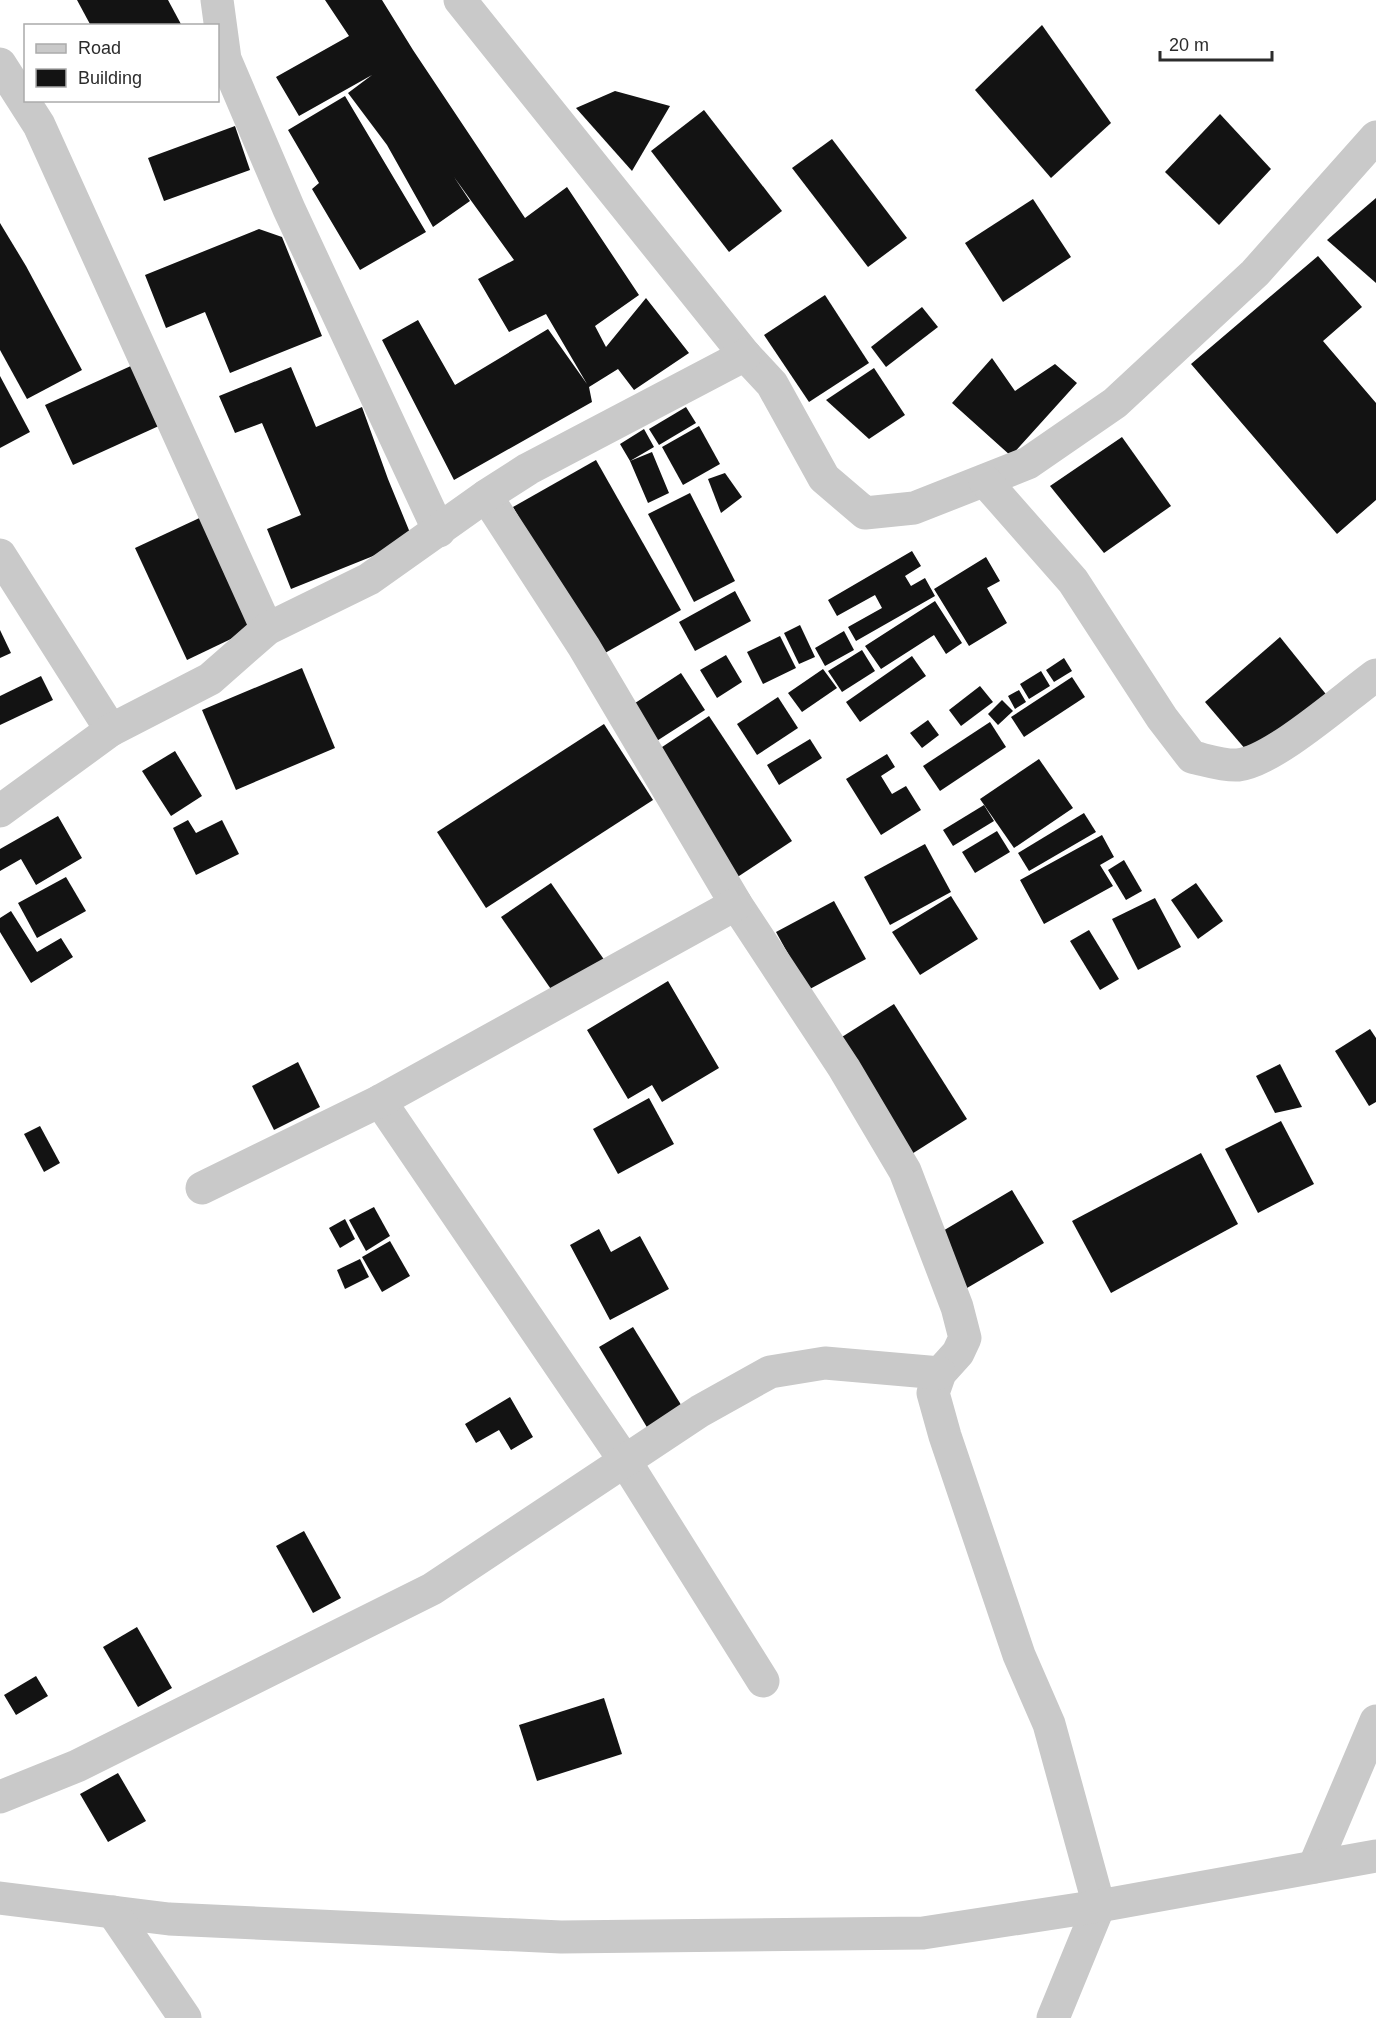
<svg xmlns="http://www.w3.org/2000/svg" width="1376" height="2018" font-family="Arial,sans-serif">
  <rect width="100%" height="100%" fill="#fff"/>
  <g fill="#131313">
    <polygon points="77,0 168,0 182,26 91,26"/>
    <polygon points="325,0 382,0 413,50 525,218 567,187 639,295 595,326 606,347 646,298 689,353 634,390 618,369 589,387 592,402 454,480 382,340 418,320 455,385 548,329 587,384 546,314 509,332 478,279 514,260 454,177 470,201 433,227 387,145 348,93 372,75 299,116 276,77 349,36"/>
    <polygon points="1042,25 1111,123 1051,178 975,90"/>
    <polygon points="615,91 670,106 632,171 576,108"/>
    <polygon points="345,96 426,232 360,270 312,189 319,183 288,130"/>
    <polygon points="704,110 782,211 729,252 651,151"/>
    <polygon points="1220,114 1271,169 1219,225 1165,172"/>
    <polygon points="235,126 250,170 164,201 148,158"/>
    <polygon points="832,139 907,238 868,267 792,168"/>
    <polygon points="1376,198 1376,283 1327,240"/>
    <polygon points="1033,199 1071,257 1003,302 965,243"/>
    <polygon points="0,223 26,266 82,370 27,399 0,350"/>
    <polygon points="259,229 282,237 322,336 230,373 205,312 166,328 145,275"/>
    <polygon points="1318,256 1362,307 1323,341 1376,403 1376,500 1337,534 1191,364"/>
    <polygon points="825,295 869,363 809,402 764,335"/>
    <polygon points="922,307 938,327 886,367 871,347"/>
    <polygon points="992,358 1015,391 1055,364 1077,383 1011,456 952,403"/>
    <polygon points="133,365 161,425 73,465 45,405"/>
    <polygon points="291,367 316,427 362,407 388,479 413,540 291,589 267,529 301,515 262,423 235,433 219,396"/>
    <polygon points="874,368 905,415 869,439 826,400"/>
    <polygon points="0,376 30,432 0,448"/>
    <polygon points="686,407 696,423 659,445 649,429"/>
    <polygon points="699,426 720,464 683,485 662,447"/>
    <polygon points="644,429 654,447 630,461 652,452 669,493 648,503 630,461 620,444"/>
    <polygon points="1122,437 1171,506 1104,553 1050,486"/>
    <polygon points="596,460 681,610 598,657 513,507"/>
    <polygon points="725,473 742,497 721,513 708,479"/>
    <polygon points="690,493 735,581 694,602 648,514"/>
    <polygon points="208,514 260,625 187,660 135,548"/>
    <polygon points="912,551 921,566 905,576 911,586 925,578 935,596 856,641 848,627 882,608 875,595 837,616 828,600"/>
    <polygon points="986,557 1000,581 987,588 1007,623 969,646 934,589"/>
    <polygon points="735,591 751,621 695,651 679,622"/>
    <polygon points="935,601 962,643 946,654 934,635 881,669 865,646"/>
    <polygon points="800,625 815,657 799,664 784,633"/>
    <polygon points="0,630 11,653 0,658"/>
    <polygon points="844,631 854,650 825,666 815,648"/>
    <polygon points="780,636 796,668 763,684 747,652"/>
    <polygon points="1280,637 1333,703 1252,757 1205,702"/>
    <polygon points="862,650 875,671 842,692 828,671"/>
    <polygon points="726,655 742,682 717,698 700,670"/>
    <polygon points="912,656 926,676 860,722 846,702"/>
    <polygon points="1064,658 1072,671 1054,682 1046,670"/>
    <polygon points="302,668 335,748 236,790 202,710"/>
    <polygon points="823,669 837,688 802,712 788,693"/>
    <polygon points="1041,671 1050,686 1029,699 1020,684"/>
    <polygon points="681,673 705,710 652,744 629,707"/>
    <polygon points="41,676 53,700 0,725 0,696"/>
    <polygon points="1072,677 1085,697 1024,737 1011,717"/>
    <polygon points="980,686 993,702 961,726 949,710"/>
    <polygon points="1019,690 1026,702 1015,709 1008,696"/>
    <polygon points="778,697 798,728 757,755 737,724"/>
    <polygon points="1002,700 1013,711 998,725 988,714"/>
    <polygon points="709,716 792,841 736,878 653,753"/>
    <polygon points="928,720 939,735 922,748 910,733"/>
    <polygon points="990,722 1006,747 940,791 923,766"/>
    <polygon points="604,724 653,800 486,908 437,832"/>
    <polygon points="810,739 822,758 779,785 767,765"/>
    <polygon points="175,751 202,796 171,816 142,771"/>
    <polygon points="887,754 895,767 881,776 892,794 906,786 921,810 881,835 846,779"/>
    <polygon points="1039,759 1073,808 1014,848 980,799"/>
    <polygon points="984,805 994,821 953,846 943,830"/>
    <polygon points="1084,813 1096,832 1029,871 1018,853"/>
    <polygon points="58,816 82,858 36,885 21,859 0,871 0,849"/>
    <polygon points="188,820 196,833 222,820 239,854 196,875 173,828"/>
    <polygon points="997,831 1010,852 975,873 962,852"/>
    <polygon points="1102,835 1114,857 1100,865 1113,886 1044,924 1020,880"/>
    <polygon points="925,844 951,892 890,925 864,877"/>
    <polygon points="1124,860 1142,891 1126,900 1108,870"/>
    <polygon points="66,877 86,911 37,938 18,903"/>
    <polygon points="551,883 605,961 555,995 501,917"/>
    <polygon points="1196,883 1223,921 1198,939 1171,900"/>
    <polygon points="951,896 978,939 920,975 892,932"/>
    <polygon points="1155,898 1181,947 1138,970 1112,919"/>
    <polygon points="834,901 866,959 808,990 776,932"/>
    <polygon points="11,911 37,952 61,938 73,957 31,983 0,932 0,918"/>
    <polygon points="1089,930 1119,979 1100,990 1070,941"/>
    <polygon points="668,981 719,1068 662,1102 652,1085 628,1099 587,1030"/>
    <polygon points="894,1004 967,1119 907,1157 834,1042"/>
    <polygon points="1370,1029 1376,1038 1376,1102 1369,1106 1335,1051"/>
    <polygon points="298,1062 320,1107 274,1130 252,1086"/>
    <polygon points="1280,1064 1302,1107 1275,1113 1256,1076"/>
    <polygon points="649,1098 674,1144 618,1174 593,1129"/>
    <polygon points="1281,1121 1314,1184 1258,1213 1225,1149"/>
    <polygon points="40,1126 60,1163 44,1172 24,1134"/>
    <polygon points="1201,1153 1238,1224 1111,1293 1072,1221"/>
    <polygon points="1012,1190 1044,1243 967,1288 936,1235"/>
    <polygon points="374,1207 390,1236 366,1251 349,1220"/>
    <polygon points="345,1219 355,1239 340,1248 329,1228"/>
    <polygon points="599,1229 611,1252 640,1236 669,1289 610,1320 570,1245"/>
    <polygon points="390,1241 410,1276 382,1292 362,1257"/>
    <polygon points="360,1259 369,1277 345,1289 337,1270"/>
    <polygon points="633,1327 683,1408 648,1429 599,1347"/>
    <polygon points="510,1397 533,1437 511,1450 499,1430 476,1443 465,1424"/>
    <polygon points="304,1531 341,1598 313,1613 276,1546"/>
    <polygon points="137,1627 172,1688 138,1707 103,1647"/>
    <polygon points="36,1676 48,1696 16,1715 4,1695"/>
    <polygon points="604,1698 622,1754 537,1781 519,1725"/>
    <polygon points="118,1773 146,1821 108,1842 80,1794"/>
  </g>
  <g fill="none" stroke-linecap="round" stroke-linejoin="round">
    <g stroke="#c9c9c9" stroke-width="33">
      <polyline points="217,0 225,59 289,209 439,531"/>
      <polyline points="460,0 745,355 772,384 824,478 865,513 914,508 1028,463 1115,403 1255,273 1376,137"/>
      <polyline points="0,64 39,125 267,629"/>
      <path d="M985,481L1073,581L1162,718L1192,757C1206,760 1224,766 1238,765C1274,761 1344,698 1376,675"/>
      <polyline points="486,496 584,647 736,904 844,1068 905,1171 957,1307 965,1338 958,1353 940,1373 933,1393 945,1436 1019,1655 1049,1724 1099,1906 1053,2018"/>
      <polyline points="0,555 111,730"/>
      <polyline points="0,811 111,730 210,679 267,629 369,579 486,496 528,469 745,355"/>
      <polyline points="380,1101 625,1461 763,1681"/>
      <polyline points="202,1188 380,1101 736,904"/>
      <polyline points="0,1797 77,1766 432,1589 700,1411 770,1372 825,1363 940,1373"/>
      <polyline points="1314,1867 1376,1721"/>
      <polyline points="0,1898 169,1919 561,1937 923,1933 1099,1906 1376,1856"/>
      <polyline points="113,1912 185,2018"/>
    </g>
  </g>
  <rect x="24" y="24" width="195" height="78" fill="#ffffff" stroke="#ababab" stroke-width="1.5"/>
  <rect x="36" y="44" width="30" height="9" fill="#c9c9c9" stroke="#ababab" stroke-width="1.5"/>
  <text x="78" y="54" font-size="18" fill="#2c2c2c">Road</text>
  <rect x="36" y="69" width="30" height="18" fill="#131313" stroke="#ababab" stroke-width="1.5"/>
  <text x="78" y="84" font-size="18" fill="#2c2c2c">Building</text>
  <path d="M1160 51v9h112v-9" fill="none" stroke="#2c2c2c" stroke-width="3"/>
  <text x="1169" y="51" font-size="18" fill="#2c2c2c" stroke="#ffffff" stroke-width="4.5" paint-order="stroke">20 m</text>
</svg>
